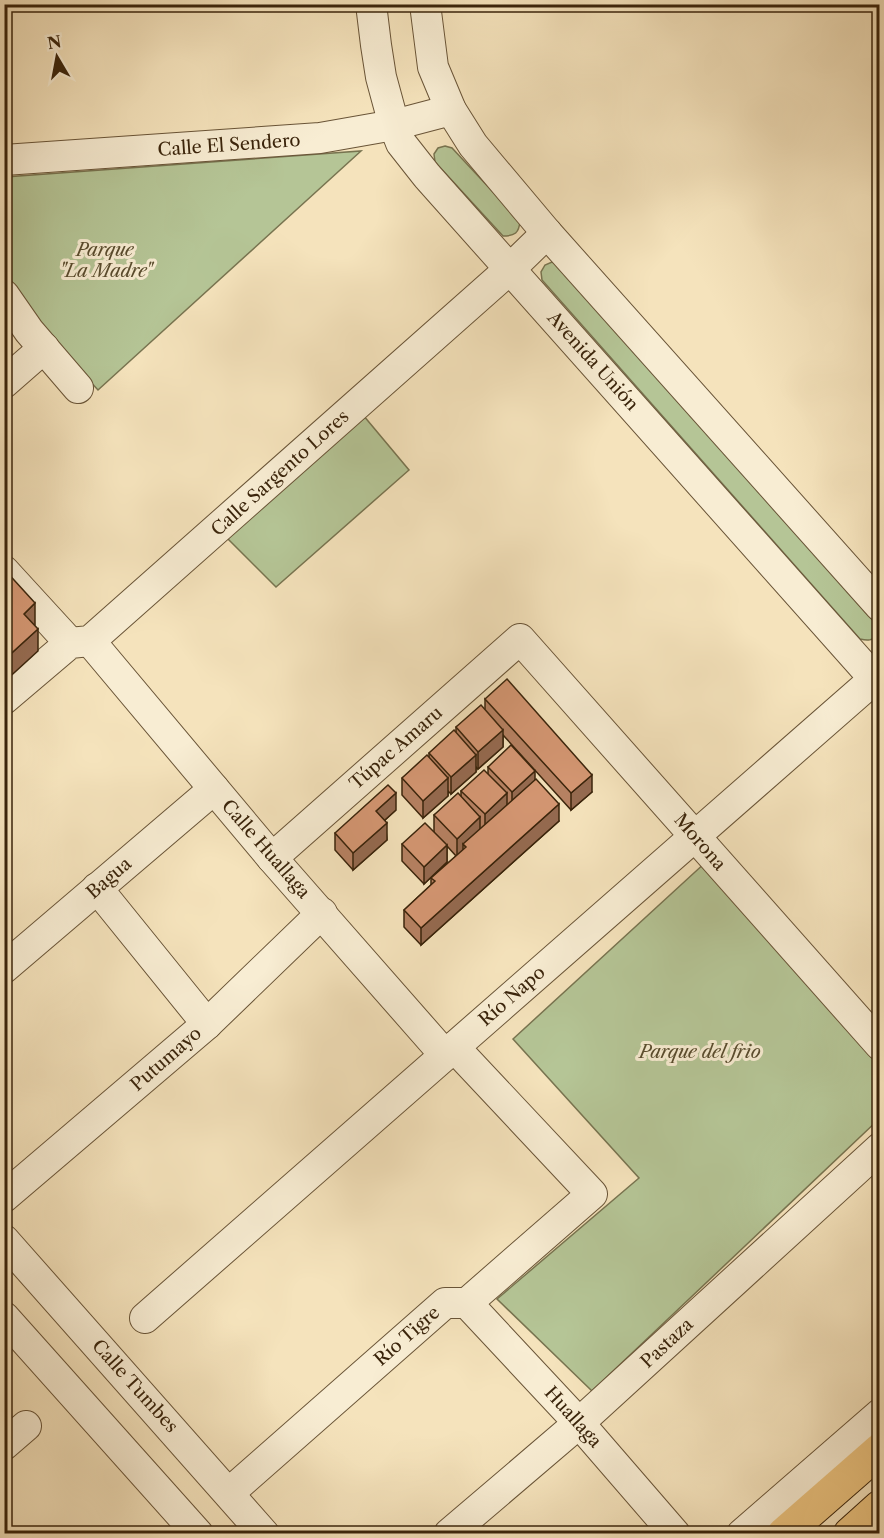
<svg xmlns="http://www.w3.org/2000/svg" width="884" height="1538" font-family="'Libre Caslon Text',serif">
  <rect width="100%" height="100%" fill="#f5e3bc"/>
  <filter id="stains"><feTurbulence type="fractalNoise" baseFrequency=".00333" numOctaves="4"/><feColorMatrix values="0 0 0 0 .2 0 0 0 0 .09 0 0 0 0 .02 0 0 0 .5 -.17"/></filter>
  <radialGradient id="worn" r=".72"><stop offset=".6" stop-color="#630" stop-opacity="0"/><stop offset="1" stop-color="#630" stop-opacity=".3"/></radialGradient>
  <g fill="#b5c596" stroke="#787450" stroke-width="1.5">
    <path d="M445,146L452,148L520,221C519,233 515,236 503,236L435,162L434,154L438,148Z"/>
    <polygon points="361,151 98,390 40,327 5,280 5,177"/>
    <path d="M552,262L559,265L877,625L878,634C872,641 868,641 860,639L542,280L541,272L545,265Z"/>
    <polygon points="358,409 409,470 276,587 223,534"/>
    <polygon points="707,861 879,1066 879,1119 592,1391 497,1299 639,1178 513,1039"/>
  </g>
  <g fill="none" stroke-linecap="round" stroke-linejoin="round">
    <g stroke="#695437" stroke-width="32">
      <g id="minor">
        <polyline points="371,4 376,45 381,77 394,125 401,143 427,176 880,685"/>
        <polyline points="425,4 433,67 451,110 473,145 547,233 880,606"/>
        <polyline points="4,160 320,138 394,125 451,110"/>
        <polyline points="4,295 29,331 78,388"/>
        <polyline points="4,383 44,348"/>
        <polyline points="4,571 70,643"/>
        <polyline points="90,641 272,858 445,1055"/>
        <polyline points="4,699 70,643 90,641 511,268 547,233"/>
        <polyline points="272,858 520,639 880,1045"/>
        <polyline points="97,888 207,1024"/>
        <polyline points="4,968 214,789"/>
        <polyline points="4,1197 207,1024 322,913"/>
        <polyline points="4,1240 264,1534"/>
        <polyline points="467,1303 579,1423 675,1534"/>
        <polyline points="4,1317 198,1534"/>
        <polyline points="145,1318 880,674"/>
        <polyline points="4,1445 26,1426"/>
        <polyline points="229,1493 445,1303 467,1303 592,1194 454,1047"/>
        <polyline points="449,1534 579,1423 880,1148"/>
        <polyline points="742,1534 880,1414"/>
      </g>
    </g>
    <g stroke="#3a240b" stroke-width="35">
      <g id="major">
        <polyline points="784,1534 880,1450"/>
        <polyline points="850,1534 880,1507"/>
      </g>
    </g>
    <use href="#minor" stroke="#f8edd3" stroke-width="30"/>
    <use href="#major" stroke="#eac27e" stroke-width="33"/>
  </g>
  <g fill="#b78263" stroke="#3a240b" stroke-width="1.5">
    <polygon points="485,699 592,792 571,810 503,735 503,747 478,769 476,767 476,772 451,794 448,791 448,796 423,818 402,795 402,778 429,757 429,753 456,732 456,727 485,709"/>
    <polygon points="488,767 535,780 559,821 421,945 404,927 404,910 431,885 431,878 456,856 447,846 447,862 424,884 402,861 402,844 434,832 434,815 461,797 461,791 488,774"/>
    <polygon points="396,810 385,820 387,840 353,870 335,850 335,833"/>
  </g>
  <g fill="#956a50" stroke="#3a240b" stroke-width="1.5">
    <polygon points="35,603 35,625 24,635 24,614"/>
    <polygon points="38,629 38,651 4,682 4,660"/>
    <polygon points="503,730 503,747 478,769 478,752"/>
    <polygon points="476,755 476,772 451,794 451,777"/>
    <polygon points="535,771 535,788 512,809 512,792"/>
    <polygon points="592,775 592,792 571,810 571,793"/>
    <polygon points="448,778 448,796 423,818 423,801"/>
    <polygon points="396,793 396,810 376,828 376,811"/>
    <polygon points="507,793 507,810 485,831 485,814"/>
    <polygon points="559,804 559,821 421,945 421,928"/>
    <polygon points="480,817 480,834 466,847 463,844 463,850 457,857 457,839"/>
    <polygon points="387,823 387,840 353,870 353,853"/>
    <polygon points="447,845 447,862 424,884 424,867"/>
  </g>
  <g fill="#d59773" stroke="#3a240b" stroke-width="1.5">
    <polygon points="4,569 35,603 24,614 38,629 4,660"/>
    <polygon points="507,679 592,775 571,793 485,699"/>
    <polygon points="481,705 503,730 478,752 456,727"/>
    <polygon points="454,730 476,755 451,777 429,753"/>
    <polygon points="511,745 535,771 512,792 488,767"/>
    <polygon points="427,755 448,778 423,801 402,778"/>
    <polygon points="484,770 507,793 485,814 461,791"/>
    <polygon points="536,779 559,804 421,928 404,910 435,881 431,878 466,847 463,844"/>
    <polygon points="388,785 396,793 376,811 387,823 353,853 335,833"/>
    <polygon points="458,793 480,817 457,839 434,815"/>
    <polygon points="425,823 447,845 424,867 402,844"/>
  </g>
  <g text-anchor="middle" stroke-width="6" stroke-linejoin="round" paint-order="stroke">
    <g font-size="18" fill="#3a240b" stroke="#f8edd3">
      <text transform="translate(229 145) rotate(-4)" y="6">Calle El Sendero</text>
      <text transform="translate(593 361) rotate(48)" y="6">Avenida Unión</text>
      <text transform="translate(280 473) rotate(-42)" y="6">Calle Sargento Lores</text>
      <text transform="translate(396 748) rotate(-41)" y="6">Túpac Amaru</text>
      <text transform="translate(700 842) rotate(49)" y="6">Morona</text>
      <text transform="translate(266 849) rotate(49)" y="6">Calle Huallaga</text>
      <text transform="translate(109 878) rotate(-41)" y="6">Bagua</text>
      <text transform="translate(512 996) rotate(-41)" y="6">Río Napo</text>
      <text transform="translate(166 1059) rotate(-41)" y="6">Putumayo</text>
      <text transform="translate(407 1336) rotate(-41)" y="6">Río Tigre</text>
      <text transform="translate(667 1343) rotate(-43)" y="6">Pastaza</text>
      <text transform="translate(135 1386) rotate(48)" y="6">Calle Tumbes</text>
      <text transform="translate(573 1417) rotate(48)" y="6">Huallaga</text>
    </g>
    <g font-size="18" font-style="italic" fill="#594c2e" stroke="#f8edd3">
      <text x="105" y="256">Parque<tspan x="105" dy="21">"La Madre"</tspan></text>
      <text x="700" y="1058">Parque del frio</text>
    </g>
  </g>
  <rect width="884" height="1538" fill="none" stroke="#f5e3bc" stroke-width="24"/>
  <rect x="6" y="6" width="872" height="1526" fill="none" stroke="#3a240b" stroke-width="3"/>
  <rect x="12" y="12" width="860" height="1514" fill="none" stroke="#3a240b" stroke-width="1.5"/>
  <g transform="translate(57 57) rotate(350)" stroke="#f8edd3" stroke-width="4.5" paint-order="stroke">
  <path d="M0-4.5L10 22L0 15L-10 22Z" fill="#3a240b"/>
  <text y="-9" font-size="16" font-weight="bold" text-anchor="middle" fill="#3a240b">N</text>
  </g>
  <rect width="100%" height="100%" filter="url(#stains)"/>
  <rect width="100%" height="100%" fill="url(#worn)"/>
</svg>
